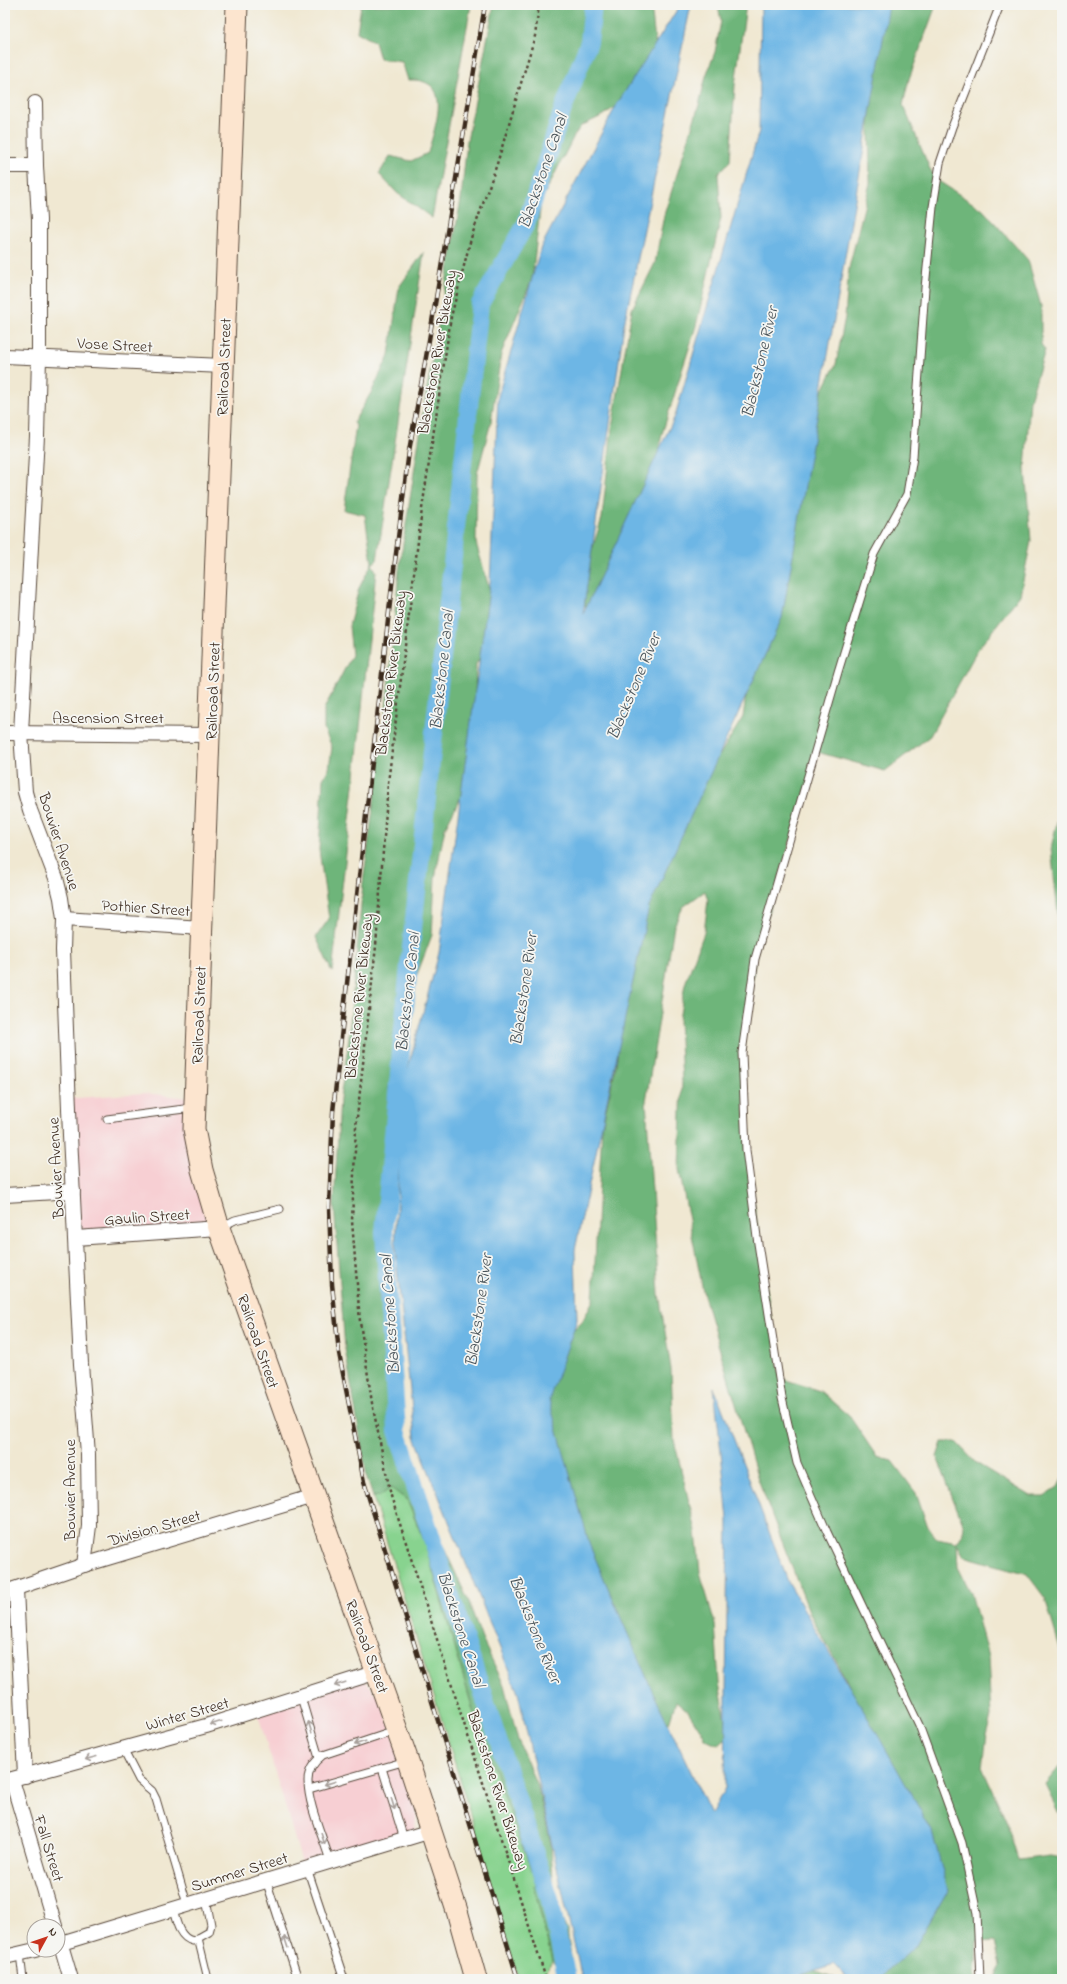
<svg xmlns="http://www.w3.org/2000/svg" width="1067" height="1984" font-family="'Indie Flower',sans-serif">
  <rect width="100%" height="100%" fill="#f6f6f2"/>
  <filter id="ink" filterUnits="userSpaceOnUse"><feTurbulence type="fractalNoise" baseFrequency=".025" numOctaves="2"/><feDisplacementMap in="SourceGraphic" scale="8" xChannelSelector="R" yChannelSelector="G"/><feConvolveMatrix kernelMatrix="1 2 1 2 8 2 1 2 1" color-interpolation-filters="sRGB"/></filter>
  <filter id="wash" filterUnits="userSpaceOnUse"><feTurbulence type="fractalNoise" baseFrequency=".012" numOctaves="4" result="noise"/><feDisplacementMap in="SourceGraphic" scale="16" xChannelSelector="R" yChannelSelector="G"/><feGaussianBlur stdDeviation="0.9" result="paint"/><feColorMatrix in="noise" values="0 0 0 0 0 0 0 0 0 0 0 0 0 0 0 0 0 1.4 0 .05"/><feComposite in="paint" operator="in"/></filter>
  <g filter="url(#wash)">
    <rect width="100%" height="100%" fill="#f0e8d2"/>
    <g fill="#f7cfd3">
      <polygon points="144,1093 189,1098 215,1224 73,1239 64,1099"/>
      <polygon points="364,1679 381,1699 417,1808 415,1830 305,1867 302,1863 257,1711"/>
    </g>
    <polygon fill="#88d38f" stroke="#627e56" points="389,1488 392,1488 407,1500 425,1543 475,1717 535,1880 536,1885 534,1886 552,1960 542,1979 518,1979 464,1793 373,1497 380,1496"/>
    <g fill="#6eb57a" stroke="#54704c">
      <path d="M361,5H471L432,218L397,193L379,174L390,156L411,161L428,153C435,125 455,78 408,80L402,62L380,59L375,42L357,32Z"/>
      <polygon points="494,5 651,5 657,58 650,81 604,115 581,126 574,136 541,201 532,279 501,354 491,422 477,474 476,543 499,622 494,638 476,664 474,731 468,783 445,828 435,878 432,935 402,1014 389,1087 383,1168 388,1238 379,1296 386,1329 388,1399 418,1492 468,1600 482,1639 504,1685 518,1740 538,1788 551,1844 554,1899 567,1930 574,1979 563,1979 559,1968 552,1960 534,1886 536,1885 535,1880 475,1717 425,1543 407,1500 391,1488 380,1496 373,1497 367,1478 345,1349 334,1205 340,1098 348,1047 363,883 385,720 399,570 426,394 461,199 467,141"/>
      <polygon points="718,5 746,5 735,85 730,161 718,174 721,218 696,326 662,434 647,504 588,616 585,606 584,576 602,518 612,428 632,309 655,263 664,215 699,105 706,76 715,52 721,21"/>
      <polygon points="878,5 936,5 909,79 903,105 930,169 937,180 983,210 1028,260 1041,306 1041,344 1045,350 1030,400 1025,469 1031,541 1020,595 978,649 930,736 885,771 817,752 756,955 743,1048 746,1148 780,1378 820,1391 850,1417 877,1457 892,1461 916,1493 927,1525 937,1539 957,1543 962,1535 964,1527 937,1457 942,1442 956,1442 976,1463 1031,1496 1044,1496 1058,1487 1062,1479 1062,1655 1045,1598 1027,1574 964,1556 957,1544 958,1567 971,1593 988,1657 991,1717 986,1736 982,1767 1006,1821 1018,1860 1050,1856 1062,1858 1062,1979 995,1979 1000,1966 995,1941 977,1942 975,1979 837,1979 862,1974 899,1799 846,1679 810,1614 758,1479 704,1296 679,1169 682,1082 679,1020 685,984 704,933 708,900 705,891 683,907 674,926 646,1101 659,1294 671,1369 674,1440 696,1531 700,1572 715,1624 719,1683 727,1726 727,1738 719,1745 706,1739 688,1711 676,1701 667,1729 648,1692 646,1676 602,1620 533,1370 583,1320 593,1300 602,1127 616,1065 629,957 678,793 719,756 743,717 751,660 821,394 836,364 845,317 849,268 870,183 869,125"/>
      <polygon points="424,252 377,560 372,564 376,571 354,786 332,972 316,937 329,919 319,850 323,779 329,769 332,747 324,729 324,709 352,655 349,626 359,588 372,563 365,515 344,510 356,425 353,423 372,391 389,355 399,287"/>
      <polygon points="1062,801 1062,952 1051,848"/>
      <polygon points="1062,1764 1062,1819 1045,1784"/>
      <polygon points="808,1968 837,1979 794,1979"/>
    </g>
    <polygon fill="#6db6e5" stroke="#547082" points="680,5 691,5 624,325 583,614 675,416 759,131 761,5 889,5 782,618 649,907 575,1250 577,1320 549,1400 590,1546 652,1690 711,1814 725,1788 728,1519 714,1387 789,1584 879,1737 932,1831 948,1890 915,1947 879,1979 848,1979 833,1964 807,1973 797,1979 582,1979 518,1693 415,1437 395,1249 402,1090 439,953 490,583 498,396 541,247 617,104"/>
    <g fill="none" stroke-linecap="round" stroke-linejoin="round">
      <polyline stroke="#6db6e5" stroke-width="18" points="567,1979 549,1896 397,1431 384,1232 409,966 480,304 526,224 563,109 589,42 593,5"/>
    </g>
  </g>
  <g filter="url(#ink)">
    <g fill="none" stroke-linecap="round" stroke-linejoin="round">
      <g stroke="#564639" stroke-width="9">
        <g id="lane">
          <polyline points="107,1119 192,1108"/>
          <polyline points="221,1227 235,1220 280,1209"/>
          <polyline points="301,1697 319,1758"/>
          <polyline points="123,1749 139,1780 152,1791 156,1799 187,1904"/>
          <polyline points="382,1768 404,1839"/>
          <polyline points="309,1789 406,1761"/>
          <path d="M330,1861C323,1837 308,1805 308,1781C308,1770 315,1761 323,1755L395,1731"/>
          <polyline points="307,1868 344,1979"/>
          <polyline points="266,1880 298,1979"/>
          <path d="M173,1909C176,1921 179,1938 193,1941L209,1932L211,1925L206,1899"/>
          <polyline points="198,1938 208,1979"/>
          <polyline points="20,1954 23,1979"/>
          <polyline points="980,1979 977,1913 962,1843 919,1725 827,1532 797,1463 782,1398 757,1237 746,1150 742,1053 755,959 838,672 874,554 907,494 913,457 925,288 933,207 940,163 952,127 1000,5"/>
        </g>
      </g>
      <g stroke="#564639" stroke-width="16">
        <g id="street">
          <polyline points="35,103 36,166 39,220 39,357 37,436 21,733 25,792 30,810 56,878 61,898 64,919 63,950 70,1135 81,1364 88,1454 89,1526 84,1565"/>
          <polyline points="5,166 36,166"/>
          <polyline points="5,356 223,366"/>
          <polyline points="5,733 210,735"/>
          <polyline points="64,919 202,928"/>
          <polyline points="5,1195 73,1191"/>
          <polyline points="76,1238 219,1228"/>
          <polyline points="16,1589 25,1776"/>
          <polyline points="5,1592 84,1565 314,1496"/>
          <polyline points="12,1780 55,1926"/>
          <polyline points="5,1781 206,1726 377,1672"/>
          <polyline points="58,1935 71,1979"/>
          <polyline points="58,1944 431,1831"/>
          <polyline points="5,1957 35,1950"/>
        </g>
      </g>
      <g stroke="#564639" stroke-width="23">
        <polyline id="secondary" points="237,5 194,1129 202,1170 219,1228 408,1761 457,1911 476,1979"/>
      </g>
      <polyline stroke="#564639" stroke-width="2.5" stroke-dasharray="3 3" stroke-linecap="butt" points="539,5 535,36 497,164 471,238 451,317 422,509 388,783 376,946 356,1127 352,1221 360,1322 372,1403 391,1496 546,1979"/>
      <use href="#lane" stroke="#fff" stroke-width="7"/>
      <use href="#street" stroke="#fff" stroke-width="14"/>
      <use href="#secondary" stroke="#fce5cf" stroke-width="21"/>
      <g stroke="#3b2a1e" stroke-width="4.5">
        <polyline id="rail" points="485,5 428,346 409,451 392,585 344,1010 333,1112 329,1207 332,1284 339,1353 364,1482 518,1979"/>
      </g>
      <use href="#rail" stroke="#f6f6f2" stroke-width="3" stroke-dasharray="9" stroke-linecap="butt"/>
    </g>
    <defs><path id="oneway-shaft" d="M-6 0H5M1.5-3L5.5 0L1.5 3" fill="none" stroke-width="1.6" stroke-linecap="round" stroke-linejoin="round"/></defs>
    <g stroke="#a79f9a">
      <use href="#oneway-shaft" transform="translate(340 1684) rotate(162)"/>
      <use href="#oneway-shaft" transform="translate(216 1723) rotate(163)"/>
      <use href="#oneway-shaft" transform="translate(310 1727) rotate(-107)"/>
      <use href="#oneway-shaft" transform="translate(360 1743) rotate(162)"/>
      <use href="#oneway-shaft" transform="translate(91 1758) rotate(165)"/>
      <use href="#oneway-shaft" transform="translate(330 1783) rotate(164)"/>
      <use href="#oneway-shaft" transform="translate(393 1804) rotate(73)"/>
      <use href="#oneway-shaft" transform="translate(323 1839) rotate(72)"/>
      <use href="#oneway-shaft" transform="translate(286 1942) rotate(-108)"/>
    </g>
  </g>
  <g text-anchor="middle" stroke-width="3.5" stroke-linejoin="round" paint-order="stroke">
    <g font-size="16" fill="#3b2a1e" stroke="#f6f6f2">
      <text transform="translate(115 344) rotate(3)" y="6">Vose Street</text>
      <text transform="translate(436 352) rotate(-80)" y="6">Blackstone River Bikeway</text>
      <text transform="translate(223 367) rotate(-88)" y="6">Railroad Street</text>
      <text transform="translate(390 673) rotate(-83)" y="6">Blackstone River Bikeway</text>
      <text transform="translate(212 691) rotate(-88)" y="6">Railroad Street</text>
      <text x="108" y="723">Ascension Street</text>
      <text transform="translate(60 841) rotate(72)" y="6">Bouvier Avenue</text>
      <text transform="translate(146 907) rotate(4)" y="6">Pothier Street</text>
      <text transform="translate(358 996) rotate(-84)" y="6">Blackstone River Bikeway</text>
      <text transform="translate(198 1015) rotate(-88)" y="6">Railroad Street</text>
      <text transform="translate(55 1168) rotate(-93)" y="6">Bouvier Avenue</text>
      <text transform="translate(147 1216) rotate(-4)" y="6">Gaulin Street</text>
      <text transform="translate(259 1341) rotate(71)" y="6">Railroad Street</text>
      <text transform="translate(69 1490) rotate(-90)" y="6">Bouvier Avenue</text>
      <text transform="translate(154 1527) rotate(-16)" y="6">Division Street</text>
      <text transform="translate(368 1646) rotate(70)" y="6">Railroad Street</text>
      <text transform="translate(187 1713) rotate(-16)" y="6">Winter Street</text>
      <text transform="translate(499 1790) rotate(72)" y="6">Blackstone River Bikeway</text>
      <text transform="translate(50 1848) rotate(73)" y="6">Fall Street</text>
      <text transform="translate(239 1871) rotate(-17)" y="6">Summer Street</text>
    </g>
    <g font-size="17" font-style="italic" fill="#4a545a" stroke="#f6f6f2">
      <text transform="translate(542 171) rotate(-71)" y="6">Blackstone Canal</text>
      <text transform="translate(759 362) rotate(-77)" y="6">Blackstone River</text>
      <text transform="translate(441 670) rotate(-84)" y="6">Blackstone Canal</text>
      <text transform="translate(633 686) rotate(-67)" y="6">Blackstone River</text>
      <text transform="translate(523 989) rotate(-82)" y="6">Blackstone River</text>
      <text transform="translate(407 992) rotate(-84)" y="6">Blackstone Canal</text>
      <text transform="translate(478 1310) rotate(-82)" y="6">Blackstone River</text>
      <text transform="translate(389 1315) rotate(-94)" y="6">Blackstone Canal</text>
      <text transform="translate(462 1629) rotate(72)" y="6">Blackstone Canal</text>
      <text transform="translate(536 1629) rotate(68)" y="6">Blackstone River</text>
    </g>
  </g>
  <rect width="1067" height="1984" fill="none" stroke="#f6f6f2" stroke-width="20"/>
  <g transform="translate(46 1938) rotate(50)"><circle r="19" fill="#f6f6f2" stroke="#aba49d"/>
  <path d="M0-3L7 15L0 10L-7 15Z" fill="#c8321e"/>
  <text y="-6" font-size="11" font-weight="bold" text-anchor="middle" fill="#3b2a1e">N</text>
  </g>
</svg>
